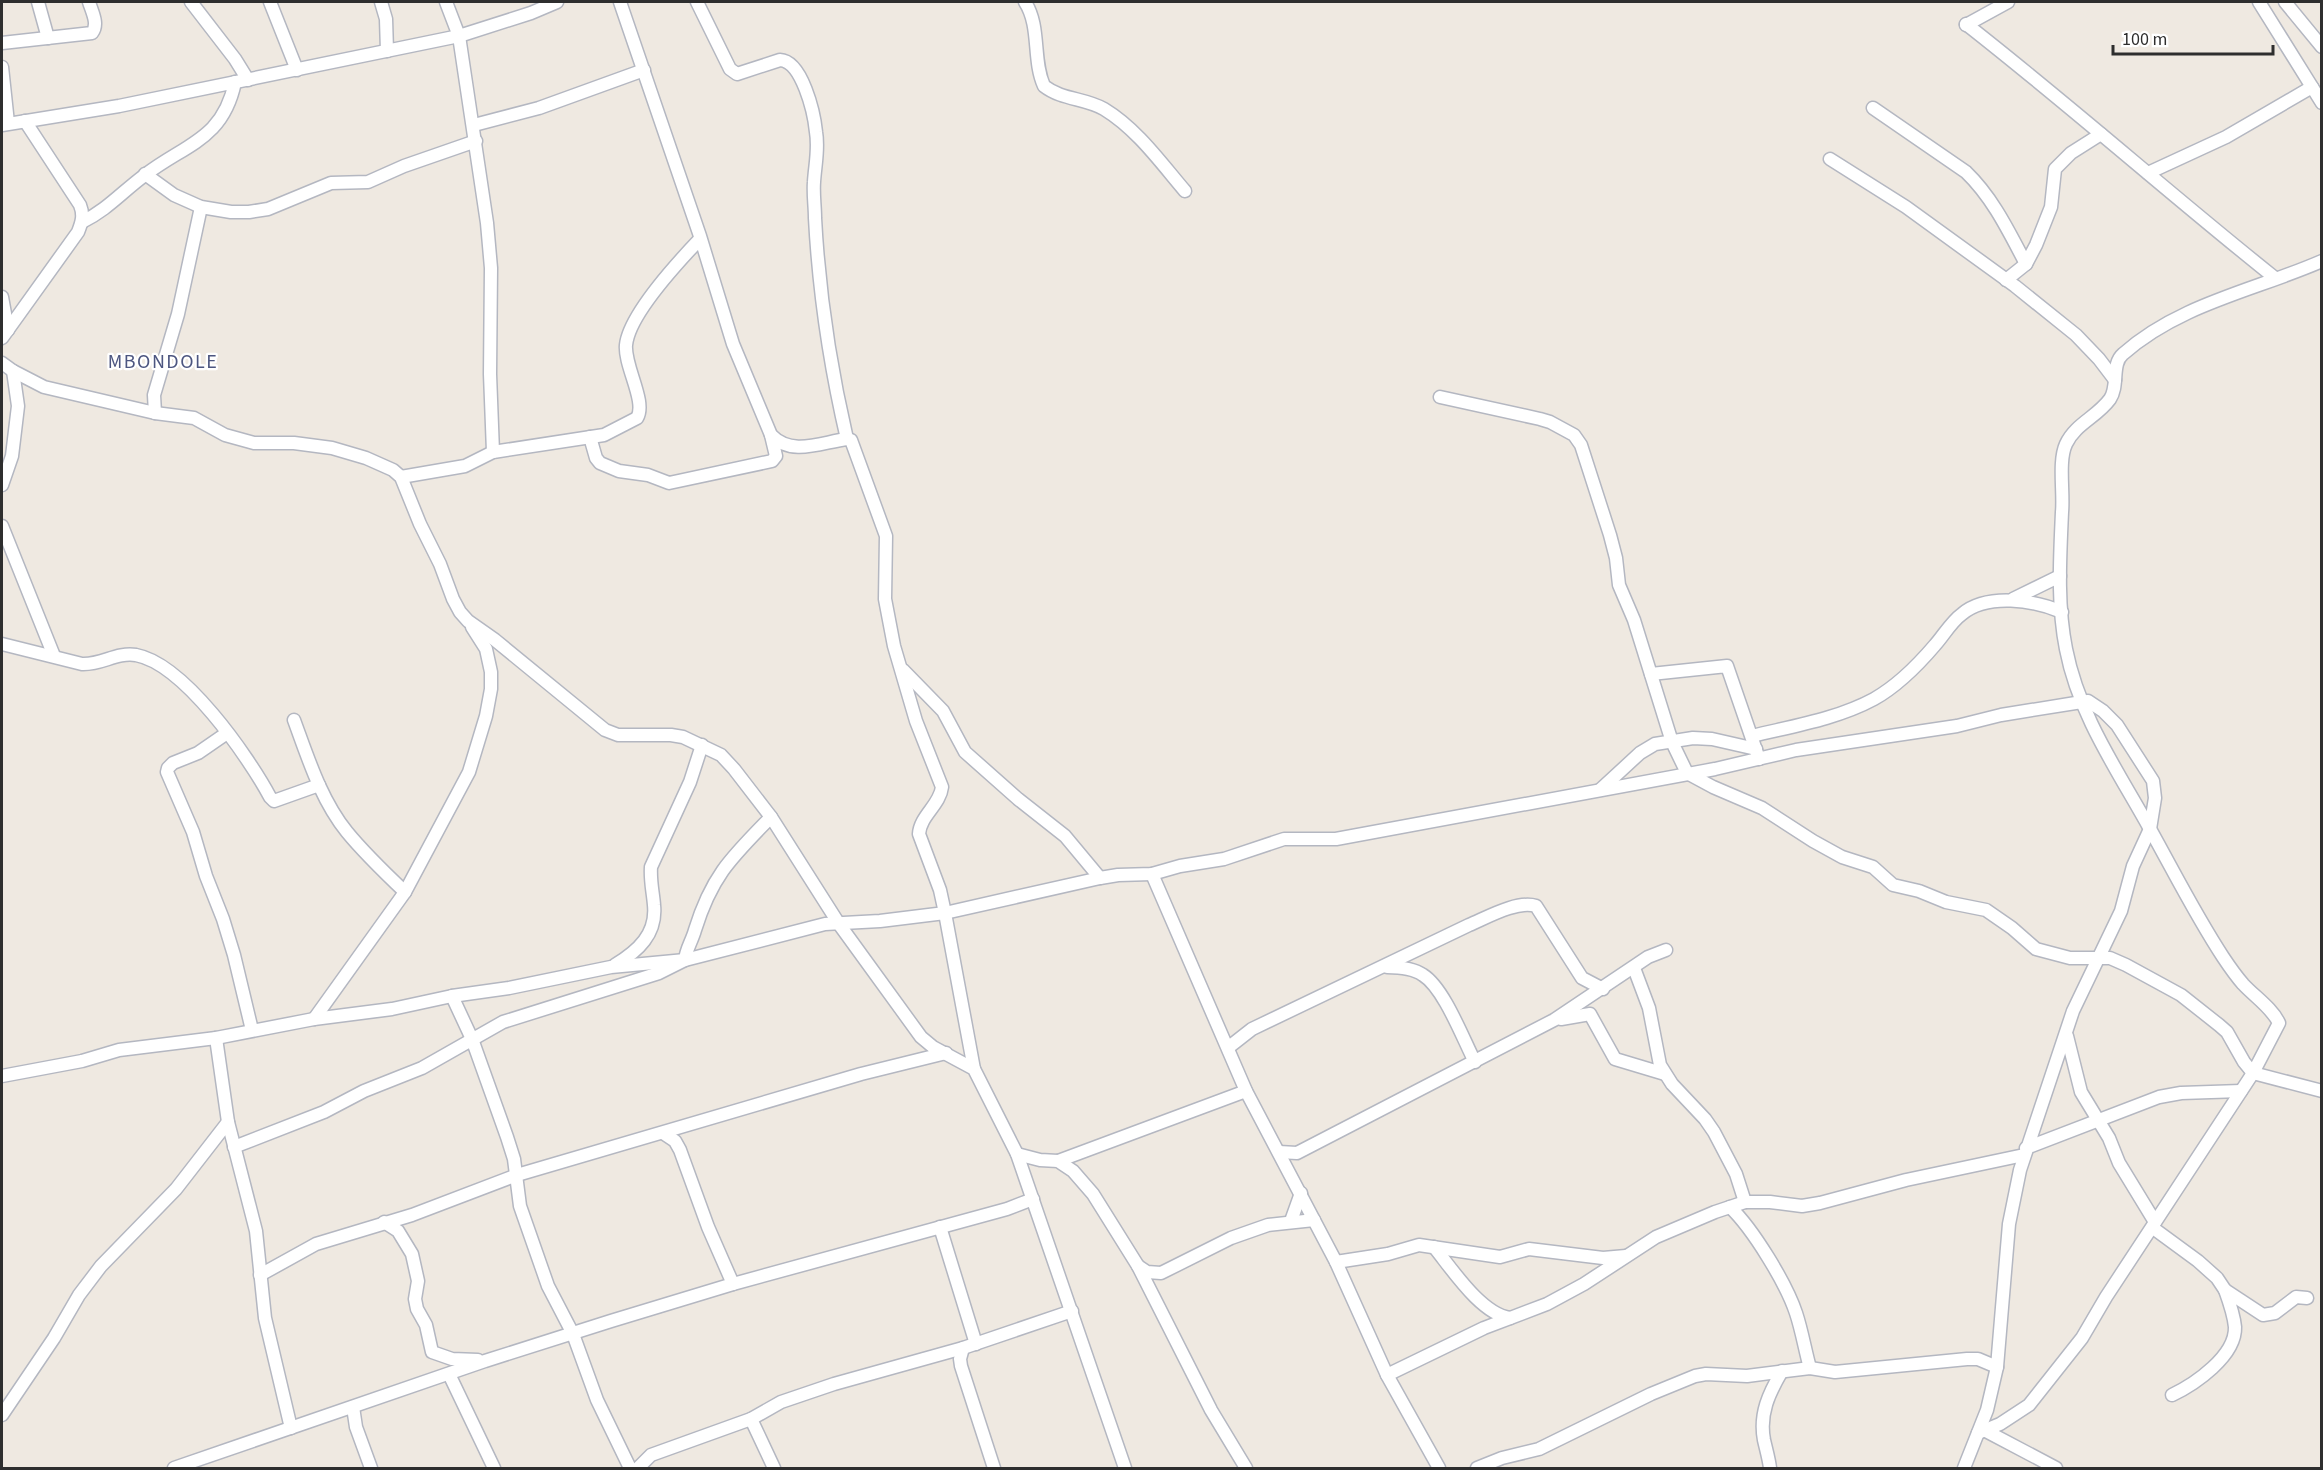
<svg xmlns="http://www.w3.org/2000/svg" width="2323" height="1470" font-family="'Source Sans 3',sans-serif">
  <rect width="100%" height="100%" fill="#efe9e1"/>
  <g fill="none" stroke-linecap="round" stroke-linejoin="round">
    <g stroke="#b4b7c1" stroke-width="15">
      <g id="street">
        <polyline points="38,2 48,38"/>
        <polyline points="191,2 235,59 248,80"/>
        <polyline points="270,2 297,70"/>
        <polyline points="381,2 386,19 387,51"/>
        <polyline points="446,2 459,36 487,223 491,268 490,374 493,452"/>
        <path d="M620,2L700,236L733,344L771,435C792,457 822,442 847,439L851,440L886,536L885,599L894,646L916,721L942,787C940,805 920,816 919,834L940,890L945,913L974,1069"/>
        <path d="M697,2L730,69L737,74L780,60C802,61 814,112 816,132C819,149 815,165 814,182C813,194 815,206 815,218C819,293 830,366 847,439"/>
        <path d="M1025,2C1041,27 1032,59 1044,86C1062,100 1085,98 1104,109C1137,129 1161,163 1185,191"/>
        <polyline points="2259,2 2322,103"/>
        <polyline points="2285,2 2322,47"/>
        <path d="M1966,24C2071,106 2171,195 2275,278"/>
        <polyline points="1966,25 2008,2"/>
        <path d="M2,43L92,33C99,24 92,12 89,2"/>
        <polyline points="2,67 8,123"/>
        <path d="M1873,108L1966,172C1993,198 2009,232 2026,264"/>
        <polyline points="2,125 119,106 459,36 531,13 557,2"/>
        <polyline points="474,125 539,108 644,70"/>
        <polyline points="1830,159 1906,207 2015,286 2076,335 2099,359 2115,380"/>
        <polyline points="2148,173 2226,137 2312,87"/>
        <polyline points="145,174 174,195 201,207 231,212 249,212 268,209 331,183 368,182 404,166 476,141"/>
        <path d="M82,222C107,210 123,191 145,175C185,144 223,140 235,82"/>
        <polyline points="2006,280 2026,264 2036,245 2051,207 2055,169 2071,153 2101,134"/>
        <polyline points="2,297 8,330"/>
        <path d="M2,338L78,232C82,222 84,215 80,205L25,121"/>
        <polyline points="2,363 13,371 44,387 155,413 194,418 225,435 254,443 294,443 332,448 366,458 393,470 401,477 420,524 440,564 453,599 460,612 468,621 495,640 605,730 618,735 671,735 683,737 721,755 734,769 771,817 839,924 921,1037 933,1047 974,1069 1017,1154 1125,1468"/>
        <polyline points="1440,397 1540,419 1550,422 1574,435 1581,445 1610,535 1616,558 1619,585 1634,620 1672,742 1687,773 1713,787 1762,808 1813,841 1842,857 1873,867 1893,885 1919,891 1946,902 1986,910 2012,928 2036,949 2070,958 2110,958 2126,965 2181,995 2219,1025 2227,1032 2244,1062 2253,1073 2322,1091"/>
        <polyline points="155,413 154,395 178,314 201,207"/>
        <polyline points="590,437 596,458 600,463 619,471 648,475 669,483 772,461 776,456 771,435"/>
        <path d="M401,477L465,466L493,452L604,435L637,418C647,402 624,366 626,345C629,315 679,261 700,239"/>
        <polyline points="2,485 12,456 18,406 13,371"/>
        <polyline points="2,526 54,656"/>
        <polyline points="2013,599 2060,576"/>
        <path d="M2,644L82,664C102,665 116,652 136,655C184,664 248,756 270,797L274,801L319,785"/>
        <polyline points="903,670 943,711 965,752 1018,799 1065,836 1100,878"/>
        <polyline points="1651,674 1727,666 1759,759"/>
        <path d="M294,720C308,758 321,800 347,832C365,854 385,873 405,892"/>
        <polyline points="227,733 198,753 173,763 168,768 167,772 193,832 206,876 223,919 234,955 252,1030"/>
        <path d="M1752,736C1793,726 1837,719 1874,699C1897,686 1918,665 1935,645C1944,635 1951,622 1962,614C1987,593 2034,600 2062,612"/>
        <polyline points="1601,789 1640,753 1655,744 1693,738 1712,739 1756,749"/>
        <polyline points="1152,874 1246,1091 1336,1262 1387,1375 1439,1468"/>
        <path d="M615,965C638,951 657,934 654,905C653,892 650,881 651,867L690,782L702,745"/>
        <path d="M1387,967C1400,967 1413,968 1423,975C1444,988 1463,1039 1475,1062"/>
        <polyline points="1634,968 1649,1008 1660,1065 1672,1084 1705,1119 1714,1132 1736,1174 1745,1202"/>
        <polyline points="452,996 472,1039 507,1137 514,1159 520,1206 548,1286 573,1334 597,1400 630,1468"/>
        <polyline points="314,1019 405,892 469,772 486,716 491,689 491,672 486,649 472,627"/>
        <polyline points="1561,1019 1590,1014 1615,1059 1665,1074"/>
        <polyline points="2067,1036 2081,1092 2109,1138 2119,1163 2155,1222"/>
        <polyline points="216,1038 228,1122 256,1231 265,1318 291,1428"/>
        <path d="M1229,1047L1252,1029L1469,925C1486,918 1517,900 1536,906L1582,978L1603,989"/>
        <polyline points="2,1076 82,1061 119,1050 216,1038 314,1019 392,1009 452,996 509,988 611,967 685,960 825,924 880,921 945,913 1100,878 1118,875 1152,874 1180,866 1224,859 1284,839 1336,839 1715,769 1796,750 1957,726 2001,715 2088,701 2103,711 2117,725 2153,781 2155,798 2150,829 2133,866 2121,911 2073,1011 2020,1170 2009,1224 1997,1367 1987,1410 1964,1468"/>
        <polyline points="663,1133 675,1141 680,1150 708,1227 733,1284"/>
        <path d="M234,1147L324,1112L364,1091L422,1068L503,1022L659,973L685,960C686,949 692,941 695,930C712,875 732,857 771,817"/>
        <polyline points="2026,1148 2159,1097 2181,1093 2241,1091"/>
        <polyline points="1279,1152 1297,1153 1554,1020 1648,957 1666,950"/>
        <polyline points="1017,1154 1040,1160 1058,1161 1073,1171 1093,1194 1138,1266 1211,1410 1246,1468"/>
        <polyline points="1058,1161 1246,1091"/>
        <path d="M1730,1207C1753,1229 1786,1283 1796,1313C1802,1331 1805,1350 1810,1368"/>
        <polyline points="1291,1221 1301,1193"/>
        <polyline points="384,1222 398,1231 412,1254 418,1281 415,1299 417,1309 426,1325 432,1352 452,1359 478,1360"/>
        <polyline points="940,1227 976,1344"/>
        <polyline points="2153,1228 2198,1261 2217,1278 2225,1290 2263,1315 2275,1313 2296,1297 2307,1298"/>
        <path d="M1434,1247C1452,1269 1481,1314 1510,1318"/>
        <polyline points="1336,1262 1388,1254 1419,1245 1500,1257 1529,1249 1603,1258 1626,1256"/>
        <polyline points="1138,1266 1147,1272 1161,1273 1231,1238 1268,1225 1314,1220"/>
        <polyline points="260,1275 316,1244 412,1215 517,1175 861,1074 946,1053"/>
        <polyline points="963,1348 960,1359 961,1366 994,1468"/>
        <polyline points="449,1374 494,1468"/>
        <polyline points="1387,1375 1484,1328 1547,1304 1584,1284 1656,1237 1715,1212 1745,1202 1770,1202 1802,1206 1820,1203 1906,1180 2024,1155"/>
        <path d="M2172,1395C2195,1384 2236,1356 2235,1327C2234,1316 2229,1301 2225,1290"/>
        <polyline points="353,1407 356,1427 371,1468"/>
        <polyline points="2,1415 54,1338 79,1295 101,1266 176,1189 228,1122"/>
        <polyline points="751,1419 774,1468"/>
        <polyline points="1984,1430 2056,1468"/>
        <path d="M1978,1433L2000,1424L2029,1405L2082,1338L2106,1297L2253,1073L2279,1023C2272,1008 2255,997 2243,984C2236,976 2229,966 2223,957C2196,916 2174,872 2150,829C2118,771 2079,716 2066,649C2057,604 2060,558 2062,512C2064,493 2058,461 2066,444C2075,424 2097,417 2110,399C2119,386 2111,364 2123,354C2179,304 2256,290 2322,261"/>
        <polyline points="174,1468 485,1361 611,1321 733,1284 1007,1209 1033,1199"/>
        <polyline points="638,1468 651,1455 751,1419 781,1402 834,1384 963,1348 1072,1311"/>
        <polyline points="1477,1468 1502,1458 1539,1449 1651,1394 1695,1376 1706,1374 1747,1376 1810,1368 1835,1372 1967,1359 1978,1359 1997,1367"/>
        <path d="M1770,1468C1769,1459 1766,1449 1764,1440C1759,1414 1769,1393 1782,1371"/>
      </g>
    </g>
    <use href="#street" stroke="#fff" stroke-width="12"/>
  </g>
  <g text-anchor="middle" stroke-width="4.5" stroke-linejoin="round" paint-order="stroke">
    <g font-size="20" letter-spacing="1.5" fill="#4d5680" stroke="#fff">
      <text x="163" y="368">MBONDOLE</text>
    </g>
  </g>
  <rect width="2323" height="1470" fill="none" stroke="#2e2e2e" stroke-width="6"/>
  <path d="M2113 45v9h160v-9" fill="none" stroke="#2e2e2e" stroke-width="3"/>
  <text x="2122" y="45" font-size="18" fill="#2e2e2e" stroke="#ffffff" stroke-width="4.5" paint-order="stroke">100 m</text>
</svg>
